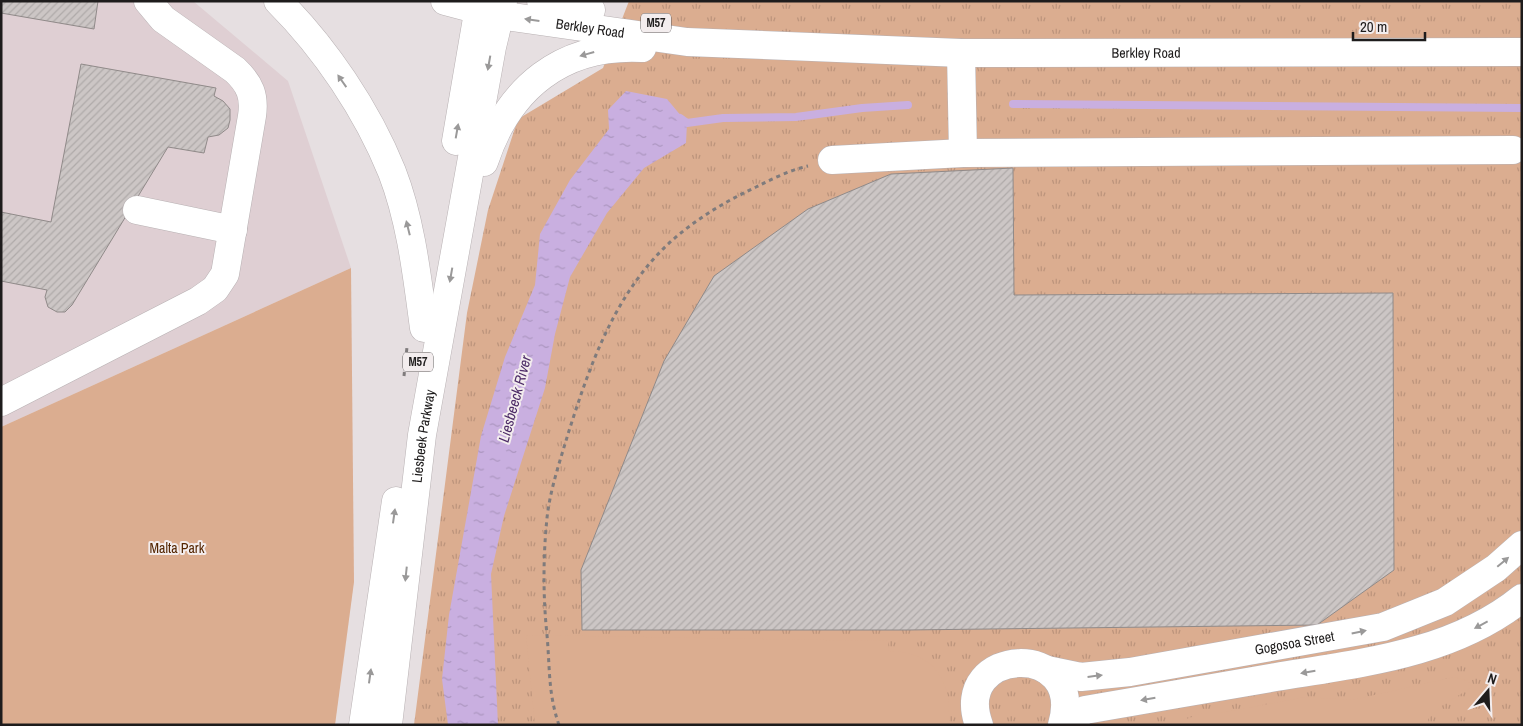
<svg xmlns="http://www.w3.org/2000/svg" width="1523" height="726" font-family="'Archivo Narrow',sans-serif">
  <defs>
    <pattern id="grass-tufts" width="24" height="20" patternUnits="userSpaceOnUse" patternTransform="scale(1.25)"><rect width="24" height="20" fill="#dbad90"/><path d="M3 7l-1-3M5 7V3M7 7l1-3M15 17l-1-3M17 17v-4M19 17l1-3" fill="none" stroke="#bc947c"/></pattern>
    <pattern id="water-ripples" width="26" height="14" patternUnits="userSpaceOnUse" patternTransform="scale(1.25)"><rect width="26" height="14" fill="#c9afe0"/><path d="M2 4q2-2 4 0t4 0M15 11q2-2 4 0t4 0" fill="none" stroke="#ac96c0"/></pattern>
    <pattern id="building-hatch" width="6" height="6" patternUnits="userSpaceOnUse" patternTransform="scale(1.25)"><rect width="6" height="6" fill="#ccc6c5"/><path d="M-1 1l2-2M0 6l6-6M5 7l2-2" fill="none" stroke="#afaaa9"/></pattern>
  </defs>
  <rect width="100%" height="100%" fill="#e6dfe1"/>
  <polygon fill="#dfcfd3" points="1,1 193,1 288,81 351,268 1,427"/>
  <polygon fill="url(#grass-tufts)" points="629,1 1522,1 1522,725 414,725 467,313 488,210 518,119 603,68"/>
  <g fill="#dbad90">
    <polygon points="351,268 354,582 335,725 1,725 1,427"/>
    <path d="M526,635L888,641L889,651C915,651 938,662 946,689C950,700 948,713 950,725H535Z"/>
    <polygon points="1454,677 1468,681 1472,687 1440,707 1428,719 1429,725 1168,725 1204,713 1221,713 1305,697 1352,700"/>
  </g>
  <polygon fill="url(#water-ripples)" points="626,91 667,99 687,123 686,143 644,168 607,213 570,277 555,334 545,388 504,516 491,574 498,725 448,725 442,679 449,615 481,436 505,357 535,285 540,234 570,180 609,129 608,110"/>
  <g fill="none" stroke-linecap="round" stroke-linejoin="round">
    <g stroke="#c9afe0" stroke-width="8">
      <polyline points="1013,104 1522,108"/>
      <polyline points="680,118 687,123 723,118 796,117 862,108 908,105"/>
    </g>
  </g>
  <g fill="url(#building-hatch)" stroke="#908a89">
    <polygon points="1,1 98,1 94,29 1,13"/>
    <polygon points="81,64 216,88 214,96 223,101 230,109 230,120 228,128 219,135 208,137 204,153 168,147 72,305 65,312 57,312 48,307 45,297 47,290 1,281 1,212 51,222"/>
    <polygon points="1013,168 1014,295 1393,293 1394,570 1317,625 907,630 582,630 581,570 664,361 714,276 808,209 891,174"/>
  </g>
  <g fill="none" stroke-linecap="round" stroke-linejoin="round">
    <g stroke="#b8b1b3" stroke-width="29">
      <g id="minor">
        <polyline points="961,53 963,153"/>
        <polyline points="832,160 963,153 1513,150"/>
        <polyline points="137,210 233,230"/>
        <path d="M1,402L198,301L215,289L225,274L252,116C255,96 250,84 235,70L163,19L148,1"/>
        <path id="s1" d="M1047,670L1081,677L1130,672L1383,627L1445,602L1496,568L1522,545"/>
        <path d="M979,725C950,646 1087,639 1062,725"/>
        <path d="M1063,725L1085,710C1149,699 1212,688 1276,677C1361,663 1453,654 1522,598"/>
      </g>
    </g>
    <g stroke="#b8b1b3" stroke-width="29">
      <g id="major">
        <path d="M278,1C325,48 367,110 392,172C411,221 417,276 424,328"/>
        <path id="s2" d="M445,1L498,15L687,42L961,53L1522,52"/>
        <polyline points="541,1 591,10"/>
        <polyline points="456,141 480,1"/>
        <path d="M484,162C508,88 562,44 642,48"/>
        <polyline points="363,725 396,501"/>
        <path id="s3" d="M388,725L422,435L492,47L503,1"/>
      </g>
    </g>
    <g stroke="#7f7b7c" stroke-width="3" stroke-dasharray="4 4" stroke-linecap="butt">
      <polyline points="404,376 407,347"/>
      <path d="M559,725C548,693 550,669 547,635C543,597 543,557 547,518C550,490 560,461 568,434C589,368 612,301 662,250C689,223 722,203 756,187C772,179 790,170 808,166"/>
    </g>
    <use href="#minor" stroke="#fff" stroke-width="28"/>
    <use href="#major" stroke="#fff" stroke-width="28"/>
  </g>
  <defs><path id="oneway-solid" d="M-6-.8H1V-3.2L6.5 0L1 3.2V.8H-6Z" transform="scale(1.25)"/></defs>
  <g fill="#9a9999">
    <use href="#oneway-solid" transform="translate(532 20) rotate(-172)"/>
    <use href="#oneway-solid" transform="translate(587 54) rotate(164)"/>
    <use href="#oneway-solid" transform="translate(489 63) rotate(100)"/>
    <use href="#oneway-solid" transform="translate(342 81) rotate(-125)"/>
    <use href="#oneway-solid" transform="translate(457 131) rotate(-80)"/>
    <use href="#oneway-solid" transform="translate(408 228) rotate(-104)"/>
    <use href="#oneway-solid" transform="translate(451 275) rotate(100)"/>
    <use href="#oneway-solid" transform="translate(394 516) rotate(-82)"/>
    <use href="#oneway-solid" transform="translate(1503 562) rotate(-40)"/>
    <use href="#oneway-solid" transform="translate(406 574) rotate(96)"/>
    <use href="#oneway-solid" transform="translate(1481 625) rotate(152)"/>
    <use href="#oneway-solid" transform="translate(1359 632) rotate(-12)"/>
    <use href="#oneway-solid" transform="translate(1308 672) rotate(170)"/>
    <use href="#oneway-solid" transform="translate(370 676) rotate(-82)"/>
    <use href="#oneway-solid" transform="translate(1095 676) rotate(-7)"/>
    <use href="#oneway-solid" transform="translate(1148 699) rotate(170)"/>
  </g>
  <g text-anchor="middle" stroke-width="4" stroke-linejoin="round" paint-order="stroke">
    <g fill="#f3edee" stroke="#5e5b5b" stroke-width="1">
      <rect x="641" y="13.5" width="30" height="19" rx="4"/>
      <rect x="403" y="352.5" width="30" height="19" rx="4"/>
    </g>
    <g font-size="12" font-weight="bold" fill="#1e1c1c">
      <text x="656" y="27">M57</text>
      <text x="418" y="366">M57</text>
    </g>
    <g font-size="14" fill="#1e1c1c" stroke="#f3edee">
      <text dy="5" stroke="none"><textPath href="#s2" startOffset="148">Berkley Road</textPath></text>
      <text dy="5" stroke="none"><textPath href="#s2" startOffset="705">Berkley Road</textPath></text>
      <text dy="5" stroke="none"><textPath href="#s3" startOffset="291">Liesbeek Parkway</textPath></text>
      <text dy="5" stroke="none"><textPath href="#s1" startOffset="251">Gogosoa Street</textPath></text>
    </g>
    <g font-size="14" fill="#532500" stroke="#f3edee">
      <text x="177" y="553">Malta Park</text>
    </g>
    <g font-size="15" font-style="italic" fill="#4e2d68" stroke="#f3edee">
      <text transform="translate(515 399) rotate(-75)" y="5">Liesbeeck River</text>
    </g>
  </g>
  <rect width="1523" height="726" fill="none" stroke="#1e1c1c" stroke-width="5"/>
  <g transform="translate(1488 691) rotate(19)" stroke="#f3edee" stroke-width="4" paint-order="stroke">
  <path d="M0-4L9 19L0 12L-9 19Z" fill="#1e1c1c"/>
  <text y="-8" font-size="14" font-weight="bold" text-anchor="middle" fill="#1e1c1c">N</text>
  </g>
  <path d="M1353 32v8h72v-8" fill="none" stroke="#1e1c1c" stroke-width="2.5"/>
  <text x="1360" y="32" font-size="15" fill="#1e1c1c" stroke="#f3edee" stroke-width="4" paint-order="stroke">20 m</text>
</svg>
